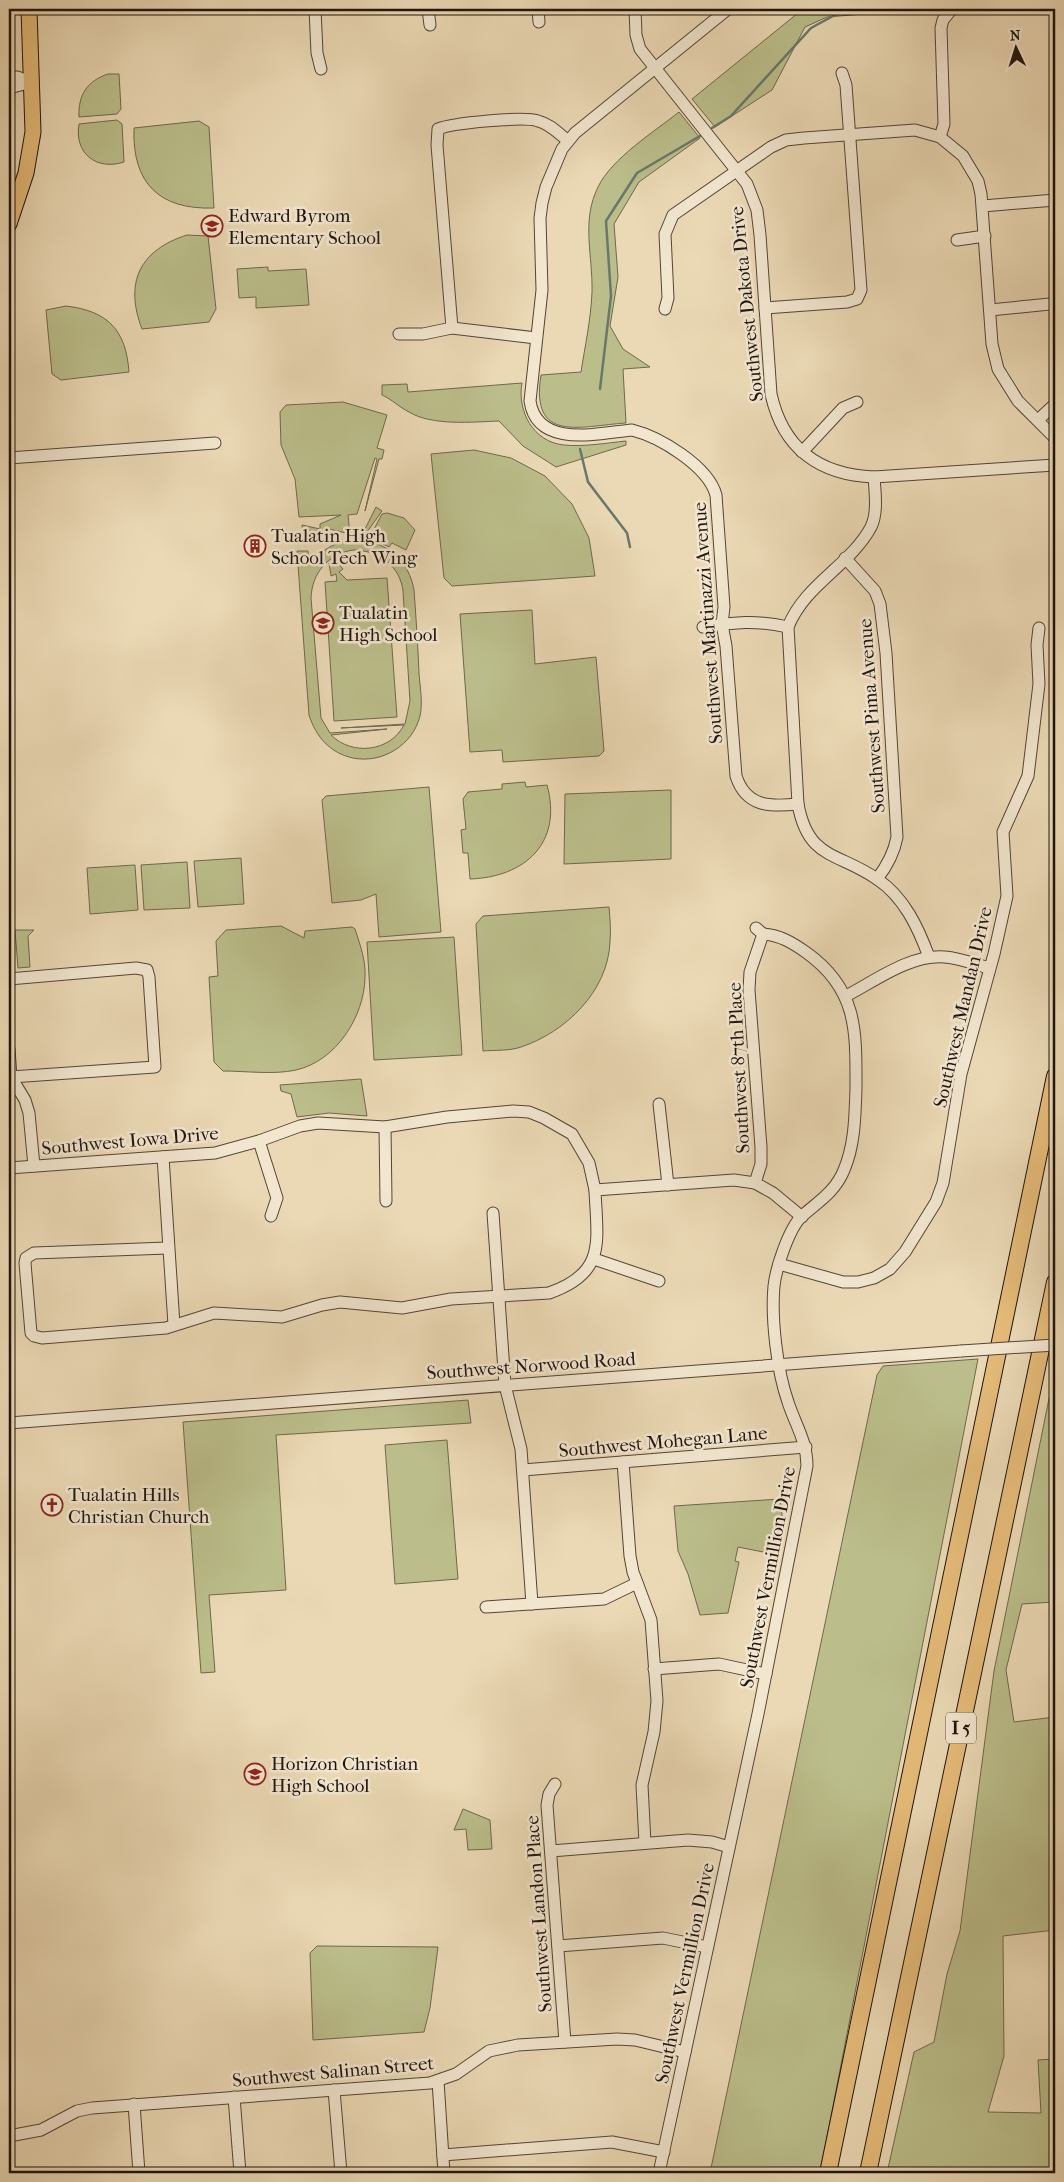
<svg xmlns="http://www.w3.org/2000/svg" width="1064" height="2182" font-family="'IM FELL French Canon',serif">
  <rect width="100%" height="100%" fill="#ebd9b5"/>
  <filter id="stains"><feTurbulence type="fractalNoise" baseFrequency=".004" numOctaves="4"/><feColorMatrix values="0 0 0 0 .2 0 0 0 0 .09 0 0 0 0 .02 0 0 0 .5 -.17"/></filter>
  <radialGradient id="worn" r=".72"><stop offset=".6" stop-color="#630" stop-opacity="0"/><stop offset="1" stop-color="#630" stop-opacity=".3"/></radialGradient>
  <g fill="#bbbe8b" stroke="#6d694d" fill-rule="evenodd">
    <polygon points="803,9 889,9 889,12 827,17 805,27 772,90 715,127 692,99"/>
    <path d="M108,74H119L121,109L117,114L79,117C78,95 87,81 108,74Z"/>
    <path d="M679,112L700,138L639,182L614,224L618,277L610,326L623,349L650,367L623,369L626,423C580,426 530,444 541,375L581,372C585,346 591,319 592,292C593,256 581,221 598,187C612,158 654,132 679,112Z"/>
    <path d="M117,120L122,124L124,162C96,171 74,153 79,124Z"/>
    <path d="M199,121L209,127L214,208C159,210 132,183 134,128Z"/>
    <path d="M187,235L208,236L216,309L209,322L142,329C124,282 140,250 187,235Z"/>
    <polygon points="268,267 268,271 306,269 309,305 256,308 256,297 239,298 237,269"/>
    <path d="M66,306C108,311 126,330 129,372L61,380L52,374L46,310Z"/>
    <path d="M522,383C517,411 533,442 564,445C584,447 606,443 626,441V445L556,467L523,446L499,421C472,422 432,426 409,412C399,407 393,400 382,395V385L407,384L408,392Z"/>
    <polygon points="343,402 387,415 377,448 384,450 382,459 379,459 365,511 377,459 375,458 357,514 348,515 350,534 325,528 325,532 304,542 302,525 320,529 320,524 341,515 299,517 295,479 281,445 280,412 286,405"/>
    <polygon points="474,450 511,458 545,476 572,504 589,538 595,576 452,586 444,578 431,454"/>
    <path d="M376,507L382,511L362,539C390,545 409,562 414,590C416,618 418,646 419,674C420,687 423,702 420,716C413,745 382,764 353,758C330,753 316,737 309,715L297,551H308L310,565C322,548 339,540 360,539ZM353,550C379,550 400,566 403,591L410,701L405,724L341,728L404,725C390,752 352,756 331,735L387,729L330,733L321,718L311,598C312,573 328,554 353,550Z"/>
    <polygon points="387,513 404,518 415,530 406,550 392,543 389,547 383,544 385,540 372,533 382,514"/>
    <polygon points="335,560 343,569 339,572 347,580 387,578 397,717 334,721 325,582 337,581 336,574 331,576 329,563"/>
    <polygon points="532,610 535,664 596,657 604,751 599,756 503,762 502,750 470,752 460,614"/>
    <path d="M525,782L526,787L547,785C563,843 525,877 470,879L468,853H463L461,830L466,829L463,799L468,792L502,789V784Z"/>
    <polygon points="429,787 441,932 379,937 376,894 361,900 332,903 322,800 326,796"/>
    <polygon points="671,790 671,859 564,864 565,794"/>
    <polygon points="241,858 244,904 198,907 194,861"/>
    <polygon points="187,862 190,908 144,910 141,865"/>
    <polygon points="135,865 138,910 90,914 87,868"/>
    <path d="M609,907C610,918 611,930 610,942C608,991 566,1032 521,1047C510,1051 495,1050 483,1051L476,924L483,916Z"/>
    <path d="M281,926L304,938L305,931L352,927L355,929C360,945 366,960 365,978C364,1017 336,1061 296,1070C274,1075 246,1071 223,1071L214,1062L209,977L218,976L216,941L226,930Z"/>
    <polygon points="15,930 34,930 28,936 30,967 18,968"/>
    <polygon points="454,937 462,1055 374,1060 367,942"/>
    <polygon points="361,1079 367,1116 329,1113 297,1117 291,1094 281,1091 280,1085"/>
    <polygon points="978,1359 820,2173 710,2173 877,1375 883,1366"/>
    <polygon points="1055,1369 1055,1602 1022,1604 1006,1670 1014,1722 1055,1717 1055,1930 1003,1936 1004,2056 988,2112 1041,2113 1038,2060 1055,2059 1055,2173 887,2173 914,2052 934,2042 947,1974 960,1931 994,1671"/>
    <polygon points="468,1400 471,1423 276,1435 286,1590 209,1595 215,1672 201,1673 183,1422"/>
    <polygon points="447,1440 458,1579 395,1584 385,1445"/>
    <polygon points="780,1499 782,1515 776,1546 768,1553 738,1547 735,1561 739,1562 728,1613 700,1615 688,1574 678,1551 674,1506"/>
    <polygon points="463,1809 490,1820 492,1849 468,1850 466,1829 454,1830"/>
    <polygon points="317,1946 438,1947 430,2008 424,2032 313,2040 310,1953"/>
  </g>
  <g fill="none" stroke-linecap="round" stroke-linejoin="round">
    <g stroke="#68786c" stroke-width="2.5">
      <polyline points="712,128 731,116 811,28 846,9"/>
      <polyline points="600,389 611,296 606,221 637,173 700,136"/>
      <polyline points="580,449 588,482 627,533 630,547"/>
    </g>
    <g stroke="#524538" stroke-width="13">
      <g id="minor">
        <polyline points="315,9 317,53 321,69"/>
        <polyline points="428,9 430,25"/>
        <polyline points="538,9 539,22"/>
        <path d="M635,9L636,35L640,49L747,184L757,210L760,235L771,394C783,449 820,475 874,477L1055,465"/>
        <path d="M728,9L575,133L562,149L546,187L542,203L540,218L542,290L530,401C537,449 599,433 632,430C660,437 708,466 716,495L724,607L722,624L726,646L736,776C746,807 770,807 798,804"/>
        <polyline points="9,78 17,77 32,82"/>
        <polyline points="9,88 32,82"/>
        <polyline points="940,137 944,124 941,28 943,20 952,9"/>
        <polyline points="983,206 1055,200"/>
        <polyline points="957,240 985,236"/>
        <polyline points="765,308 847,302 857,299 861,290 846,85 842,73"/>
        <polyline points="665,309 668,298 665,234 673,215 771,147 786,140 804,138 915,130 940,137 963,156 978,181 981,194 992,344 998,369 1018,401 1055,438"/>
        <polyline points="990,310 1050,304 1055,301"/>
        <path d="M452,328L437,145L438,129C452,123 525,116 538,121C550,124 558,133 567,140"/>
        <polyline points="399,334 423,334 452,328 536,338"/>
        <polyline points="1038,420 1055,404"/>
        <polyline points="802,452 843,408 857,402"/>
        <polyline points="9,458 215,443"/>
        <path d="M874,477C875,492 878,513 871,527C850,566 805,584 788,627L798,804C808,860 838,852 877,879C904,897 918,927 929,957"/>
        <path d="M845,558L875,591L880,604L886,653L897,837C894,854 887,866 877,879"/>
        <path d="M703,627C736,622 755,620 788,627"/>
        <polyline points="756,928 763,934 750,972 749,990 761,1147 761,1164 755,1183 773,1193 802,1217"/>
        <polyline points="9,979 136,968 147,970 149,977 155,1067 11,1077"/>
        <path d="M846,996C875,981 910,954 945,957C959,958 975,964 989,968"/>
        <polyline points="9,1049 11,1077 25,1100 29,1113 34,1166"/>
        <polyline points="659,1104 668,1185"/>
        <polyline points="385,1127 386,1201"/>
        <polyline points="259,1141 277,1198 271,1216"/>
        <polyline points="163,1157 174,1325"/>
        <polyline points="9,1168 215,1153 259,1141 300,1126 318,1123 385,1127 447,1117 513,1111 529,1112 544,1118 572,1134 589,1163 595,1190"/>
        <polyline points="493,1213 505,1385 521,1449 532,1604"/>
        <path d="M167,1248L34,1253L26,1258L25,1263L31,1333L34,1336L42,1338L166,1328L214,1313L282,1317L322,1305L340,1302L402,1308L451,1299L549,1293C607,1273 597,1241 595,1190L734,1180L755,1183"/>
        <polyline points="594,1259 659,1281"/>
        <polyline points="779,1264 843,1282 858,1282 874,1278 890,1269 905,1252 936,1202 943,1183 961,1074 994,954 1007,896 1003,832 1028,776 1039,684 1037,645 1039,628"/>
        <polyline points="9,1423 961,1351"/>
        <polyline points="623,1462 630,1556 633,1572 651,1620 657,1701 654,1732 642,1785 645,1843"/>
        <polyline points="523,1470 806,1447"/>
        <polyline points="486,1607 604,1599 637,1583"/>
        <polyline points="654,1669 719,1664 766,1674"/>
        <polyline points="555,1784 549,1794 547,1805 565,2042"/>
        <polyline points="551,1851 688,1840 712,1842 729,1847"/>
        <polyline points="558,1946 663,1938 707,1947"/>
        <polyline points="438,2081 444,2173"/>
        <polyline points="334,2090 341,2173"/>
        <polyline points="234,2097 240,2173"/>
        <polyline points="134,2104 139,2173"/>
        <polyline points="9,2136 41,2130 77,2111 92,2108 430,2083 456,2074 489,2051 518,2045 617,2039 635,2040 685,2052"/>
        <polyline points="443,2155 612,2142 664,2152"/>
        <path d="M659,2173L758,1714L807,1466C807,1441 795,1424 788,1402C777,1371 771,1318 774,1286C776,1268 789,1228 802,1216C819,1201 835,1192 844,1170C855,1144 855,1116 856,1088C856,1031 858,990 807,953C793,943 780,935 763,934"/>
      </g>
    </g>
    <g stroke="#1f140f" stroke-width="17">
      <polyline id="major" points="9,224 26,173 33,132 29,9"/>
    </g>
    <g stroke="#1f140f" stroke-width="18">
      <g id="highway">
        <polyline points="828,2173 1055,1076"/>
        <polyline points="868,2173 1055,1282"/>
      </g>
    </g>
    <use href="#minor" stroke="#f2e6cf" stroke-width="11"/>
    <use href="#major" stroke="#e6bc7a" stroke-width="15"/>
    <use href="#highway" stroke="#e6bc7a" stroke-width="16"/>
    <g stroke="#524538" stroke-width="13" stroke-linecap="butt">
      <polyline id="minor-bridge" points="961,1351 1055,1345"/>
    </g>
    <use href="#minor-bridge" stroke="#f2e6cf" stroke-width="11"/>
  </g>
  <defs>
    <g id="school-ring" transform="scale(1.125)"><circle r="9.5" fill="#f2e6cf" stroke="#8f2418" stroke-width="1.5"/><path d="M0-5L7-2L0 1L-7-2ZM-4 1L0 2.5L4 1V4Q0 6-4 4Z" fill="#8f2418"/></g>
    <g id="building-ring" transform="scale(1.125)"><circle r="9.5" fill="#f2e6cf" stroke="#8f2418" stroke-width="1.5"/><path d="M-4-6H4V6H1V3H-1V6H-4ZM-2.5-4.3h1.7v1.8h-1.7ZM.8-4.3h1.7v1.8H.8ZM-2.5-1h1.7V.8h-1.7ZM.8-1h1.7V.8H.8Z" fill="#8f2418"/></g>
    <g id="church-ring" transform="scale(1.125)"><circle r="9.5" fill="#f2e6cf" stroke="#8f2418" stroke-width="1.5"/><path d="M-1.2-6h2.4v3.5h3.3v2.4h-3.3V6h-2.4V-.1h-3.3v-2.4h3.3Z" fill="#8f2418"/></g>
  </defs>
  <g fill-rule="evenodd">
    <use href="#school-ring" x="212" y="226"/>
    <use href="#building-ring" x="255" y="546"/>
    <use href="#school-ring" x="323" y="623"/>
    <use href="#church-ring" x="52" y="1505"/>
    <use href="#school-ring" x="255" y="1774"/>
  </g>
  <g text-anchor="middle" stroke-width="5" stroke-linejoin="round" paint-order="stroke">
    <rect fill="#f2e6cf" stroke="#5e5349" stroke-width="1" x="946" y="1712.5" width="30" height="31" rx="4"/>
    <g font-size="18" font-weight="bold" fill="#1f140f">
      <text x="961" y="1734">I 5</text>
    </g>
    <g font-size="19" fill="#1f140f" stroke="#f2e6cf" text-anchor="start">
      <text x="228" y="222">Edward Byrom<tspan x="228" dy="22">Elementary School</tspan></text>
      <text x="271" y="542">Tualatin High<tspan x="271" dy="22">School Tech Wing</tspan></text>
      <text x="339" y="619">Tualatin<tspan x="339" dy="22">High School</tspan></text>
      <text x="68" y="1501">Tualatin Hills<tspan x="68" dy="22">Christian Church</tspan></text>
      <text x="271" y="1770">Horizon Christian<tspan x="271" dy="22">High School</tspan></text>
    </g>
    <g font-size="19" fill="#1f140f" stroke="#f2e6cf">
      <text transform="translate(746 304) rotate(-96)" y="7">Southwest Dakota Drive</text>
      <text transform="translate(707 623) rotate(-94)" y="7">Southwest Martinazzi Avenue</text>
      <text transform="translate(871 716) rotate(-94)" y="7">Southwest Pima Avenue</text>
      <text transform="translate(962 1007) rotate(-77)" y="7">Southwest Mandan Drive</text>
      <text transform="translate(738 1068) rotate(-93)" y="7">Southwest 87th Place</text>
      <text transform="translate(130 1140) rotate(-5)" y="7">Southwest Iowa Drive</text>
      <text transform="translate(531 1365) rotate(-4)" y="7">Southwest Norwood Road</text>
      <text transform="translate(663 1441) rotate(-5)" y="7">Southwest Mohegan Lane</text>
      <text transform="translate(767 1577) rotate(-79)" y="7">Southwest Vermillion Drive</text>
      <text transform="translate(538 1914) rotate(-94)" y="7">Southwest Landon Place</text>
      <text transform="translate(684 1973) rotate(-78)" y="7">Southwest Vermillion Drive</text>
      <text transform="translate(333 2071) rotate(-5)" y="7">Southwest Salinan Street</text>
    </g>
  </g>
  <rect width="1064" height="2182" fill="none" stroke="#ebd9b5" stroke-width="30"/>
  <rect x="10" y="10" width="1044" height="2162" fill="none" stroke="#1f140f" stroke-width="2.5"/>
  <rect x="15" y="15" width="1034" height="2152" fill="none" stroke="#1f140f"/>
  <g transform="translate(1016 48) rotate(356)" stroke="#f2e6cf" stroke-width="4" paint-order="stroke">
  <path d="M0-4L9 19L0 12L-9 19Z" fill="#1f140f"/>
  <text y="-8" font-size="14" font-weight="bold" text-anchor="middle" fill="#1f140f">N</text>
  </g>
  <rect width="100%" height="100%" filter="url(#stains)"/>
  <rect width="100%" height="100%" fill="url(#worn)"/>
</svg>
